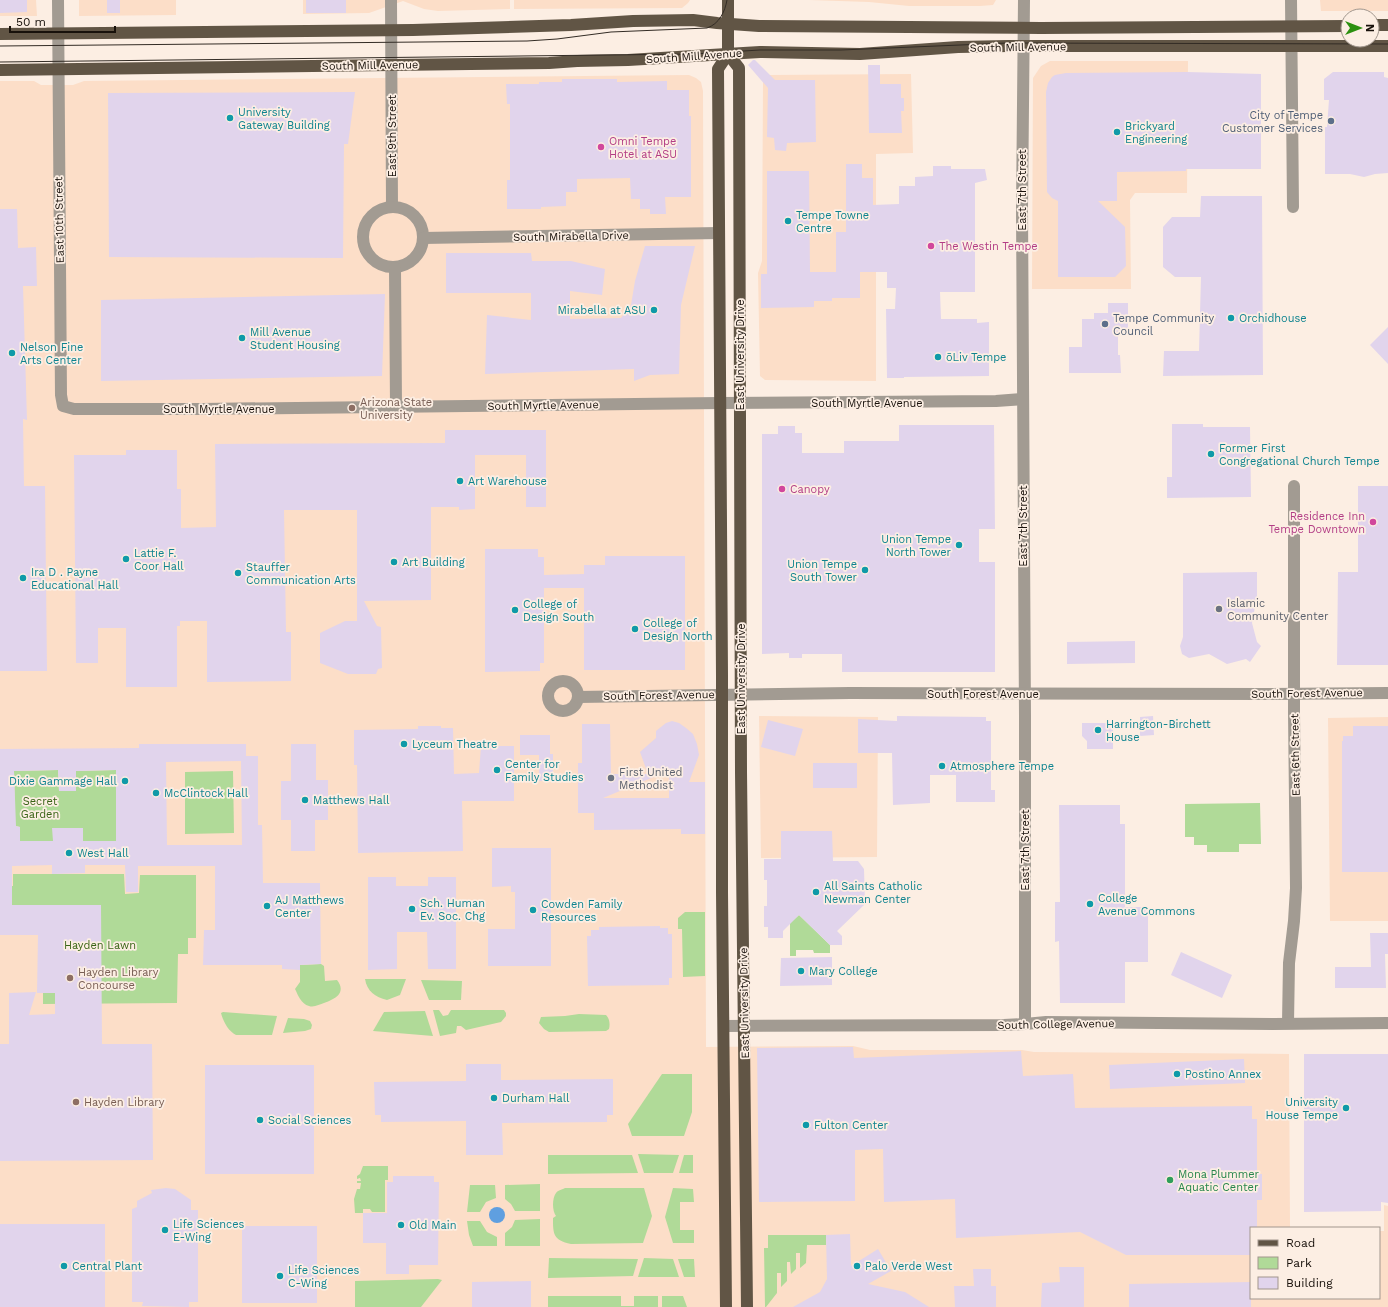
<svg xmlns="http://www.w3.org/2000/svg" width="1388" height="1307" font-family="'Work Sans',sans-serif">
  <rect width="100%" height="100%" fill="#fceee3"/>
  <g fill="#fcdec8">
    <polygon points="0,0 36,0 37,16 0,16"/>
    <polygon points="79,0 176,0 176,15 79,16"/>
    <polygon points="303,0 510,0 510,9 438,11 424,9 403,1 369,13 303,14"/>
    <polygon points="514,0 690,0 688,3 682,8 514,9"/>
    <polygon points="809,0 996,0 993,5 980,6 909,6 869,2"/>
    <polygon points="1320,0 1388,0 1388,11 1321,11"/>
    <polygon points="1050,61 1188,61 1187,193 1135,193 1130,200 1131,289 1032,289 1033,78 1041,66"/>
    <polygon points="911,74 913,153 876,154 876,381 765,380 760,376 758,273 762,261 763,82 769,75"/>
    <polygon points="689,75 696,78 701,82 703,91 706,1047 853,1046 870,1050 1022,1050 1034,1052 1289,1054 1290,1228 1251,1228 1251,1298 1379,1298 1379,1231 1384,1231 1384,1205 1388,1206 1388,1307 0,1307 0,81 34,81 41,85 73,85 84,81"/>
    <polygon points="759,716 878,717 877,857 761,858"/>
    <polygon points="1388,717 1388,921 1330,921 1328,718"/>
  </g>
  <g fill="#b0da98">
    <polygon points="58,770 59,791 76,791 76,771 116,770 116,841 83,841 83,828 53,828 53,841 20,841 20,827 15,826 14,771"/>
    <polygon points="233,771 234,833 185,834 185,772"/>
    <polygon points="1260,803 1261,844 1239,844 1239,852 1207,852 1207,845 1194,845 1194,837 1185,837 1185,804"/>
    <polygon points="13,874 124,874 125,894 139,893 140,875 196,875 196,938 188,938 188,954 178,954 177,1003 43,1004 43,931 0,898 9,886 13,886"/>
    <polygon points="685,912 705,912 705,976 683,977 682,929 678,929 678,918"/>
    <polygon points="799,915 830,945 830,953 814,953 813,950 796,950 796,956 790,956 790,923"/>
    <path d="M321,964L324,966L325,981L337,980C347,993 335,999 324,1003C320,1004 314,1008 309,1006C301,1004 298,995 295,989L300,982V965Z"/>
    <path d="M365,979H406L400,995L387,1000C375,997 367,991 365,979Z"/>
    <polygon points="421,980 462,981 461,1000 429,1000"/>
    <polygon points="433,1010 439,1010 443,1016 448,1015 451,1010 504,1010 506,1013 506,1016 501,1022 466,1030 461,1026 457,1026 456,1033 440,1036"/>
    <polygon points="425,1011 433,1036 373,1031 384,1012"/>
    <path d="M223,1012L277,1016L272,1035H236C228,1031 223,1021 221,1013Z"/>
    <path d="M579,1014L606,1015C610,1019 610,1025 609,1029L606,1031L549,1032L544,1029L539,1023L541,1017L565,1016Z"/>
    <polygon points="288,1018 304,1019 310,1021 312,1025 311,1029 305,1031 283,1033"/>
    <polygon points="662,1074 692,1074 692,1112 684,1136 632,1136 628,1124"/>
    <polygon points="638,1154 679,1155 673,1173 644,1173"/>
    <polygon points="548,1155 632,1155 638,1173 548,1174"/>
    <polygon points="684,1155 693,1155 693,1173 679,1173"/>
    <polygon points="363,1166 388,1166 388,1180 385,1180 385,1212 372,1212 370,1209 363,1209 363,1213 355,1213 354,1199 357,1189 360,1189 361,1183 357,1183 357,1181 361,1181 360,1178 357,1179 357,1176 360,1174"/>
    <polygon points="540,1184 540,1211 515,1211 511,1204 505,1199 505,1185"/>
    <polygon points="470,1185 495,1185 496,1198 486,1202 480,1212 467,1212"/>
    <path d="M565,1188H644L652,1216L643,1243L571,1244C553,1240 553,1234 553,1218L556,1216C552,1211 552,1198 556,1193C558,1190 561,1190 565,1188Z"/>
    <polygon points="673,1188 693,1189 694,1202 680,1202 680,1230 694,1230 694,1243 673,1243 665,1217"/>
    <polygon points="540,1219 540,1246 505,1246 505,1233 512,1227 515,1220"/>
    <polygon points="467,1221 480,1221 487,1232 497,1237 497,1246 473,1246 469,1235"/>
    <polygon points="768,1235 826,1235 826,1245 807,1245 806,1263 800,1268 800,1253 796,1253 796,1269 791,1274 790,1262 787,1262 787,1281 781,1287 781,1273 777,1273 777,1293 766,1307 765,1307 764,1248 768,1248"/>
    <polygon points="549,1258 638,1259 633,1276 548,1278"/>
    <polygon points="644,1258 673,1259 679,1277 638,1277"/>
    <polygon points="678,1259 694,1259 695,1277 684,1277"/>
    <polygon points="438,1279 442,1280 421,1307 355,1307 355,1281"/>
    <polygon points="548,1296 621,1296 621,1306 634,1306 634,1296 658,1296 658,1307 548,1307"/>
    <polygon points="662,1296 683,1296 687,1307 662,1307"/>
  </g>
  <circle fill="#5f9fe0" cx="497" cy="1215" r="8"/>
  <g fill="#e1d4ec" fill-rule="evenodd">
    <polygon points="0,0 27,0 27,12 0,13"/>
    <rect x="107" y="0" width="13" height="13"/>
    <rect x="306" y="0" width="40" height="13"/>
    <polygon points="753,60 755,60 775,80 815,80 816,142 787,143 786,151 775,150 774,138 767,137 768,88 748,65"/>
    <polygon points="868,65 880,65 880,84 901,84 901,98 904,98 904,111 901,111 902,133 869,133"/>
    <polygon points="1187,72 1261,74 1261,169 1186,169 1186,171 1117,172 1117,201 1098,201 1125,227 1126,266 1115,277 1058,277 1058,201 1052,198 1047,192 1046,92 1048,83 1052,77 1055,75 1066,73"/>
    <polygon points="1333,72 1384,72 1384,77 1388,78 1388,173 1375,174 1364,177 1350,174 1325,174 1325,127 1327,127 1329,100 1324,100 1324,79"/>
    <polygon points="562,79 617,79 617,82 667,81 667,90 689,90 689,116 691,116 691,197 665,197 666,214 650,214 650,209 640,209 640,199 631,199 630,178 577,179 577,192 566,192 566,206 541,207 541,209 507,209 507,180 510,180 510,104 507,104 506,84 539,84 539,82 562,82"/>
    <polygon points="355,92 348,144 344,144 343,258 109,257 108,93"/>
    <polygon points="846,164 862,164 862,178 873,178 873,205 899,204 899,186 915,186 915,177 933,176 933,166 951,166 951,169 985,169 987,180 975,183 975,292 940,292 941,319 977,319 977,323 989,322 989,376 904,377 904,378 887,378 886,309 895,309 896,288 887,288 887,272 860,272 860,298 832,298 832,301 814,301 814,307 761,308 761,274 767,274 767,171 809,171 810,272 836,272 836,232 846,232"/>
    <polygon points="1201,196 1262,196 1263,375 1163,376 1164,351 1199,351 1201,277 1175,277 1163,267 1163,227 1172,217 1200,217"/>
    <polygon points="0,209 17,209 18,248 36,247 37,286 23,286 27,420 23,419 24,486 45,486 47,671 0,671"/>
    <polygon points="645,246 695,246 681,305 679,374 650,375 634,381 634,369 485,374 487,315 531,320 531,293 446,293 446,253 531,253 532,261 571,261 605,269 602,295 570,291 570,319 621,318 631,305 635,281"/>
    <polygon points="385,294 382,376 101,381 101,300"/>
    <polygon points="1108,303 1128,303 1128,334 1118,334 1118,355 1120,355 1121,373 1069,373 1069,347 1082,347 1082,319 1094,319 1094,313 1108,313"/>
    <polygon points="1388,327 1388,364 1370,345"/>
    <polygon points="1172,424 1203,424 1203,427 1250,427 1251,497 1167,498 1167,477 1172,477"/>
    <polygon points="899,425 994,425 995,529 979,529 979,562 995,562 995,672 842,672 842,654 802,654 802,658 789,658 789,653 762,654 762,434 778,434 778,426 795,426 795,433 802,433 802,453 844,453 844,441 899,441"/>
    <polygon points="445,430 546,430 546,507 526,507 526,455 475,455 475,509 459,510 459,507 431,507 431,600 364,601 377,626 381,627 382,668 378,669 376,674 348,674 320,663 320,633 345,621 357,621 357,510 284,510 286,632 291,632 291,681 207,682 207,621 180,621 180,626 177,626 177,687 126,687 126,628 98,628 98,663 76,663 74,455 126,455 126,450 177,450 177,489 181,489 181,528 216,527 215,444 445,443"/>
    <polygon points="1358,486 1388,486 1388,665 1337,665 1338,572 1358,572"/>
    <polygon points="485,549 538,549 538,557 544,557 544,575 584,574 584,565 605,565 605,556 685,556 685,670 584,670 584,588 544,588 544,663 540,663 540,671 485,672"/>
    <polygon points="1257,572 1257,596 1252,623 1257,642 1261,646 1250,662 1246,659 1227,664 1209,654 1189,658 1182,654 1180,646 1183,637 1183,573"/>
    <polygon points="1135,641 1135,663 1067,664 1067,642"/>
    <polygon points="897,716 986,717 986,721 991,721 991,790 995,790 995,802 956,802 956,775 930,775 930,803 893,805 892,753 858,753 858,719 897,721"/>
    <polygon points="1153,716 1154,735 1140,736 1140,717"/>
    <polygon points="768,720 803,729 795,756 761,747"/>
    <path d="M672,721L679,723L686,728L693,734L697,744L699,755L689,782H705V834H681V829L594,830V813H578V763H582V724H610L611,774H648L640,752L656,738V731L666,723ZM669,771V798H603L661,774Z"/>
    <polygon points="1082,723 1113,723 1113,749 1087,749 1087,741 1082,736"/>
    <polygon points="418,726 441,726 441,728 453,728 454,774 479,773 481,746 514,746 514,801 462,801 463,851 358,853 357,765 354,765 354,730 418,729"/>
    <polygon points="1353,726 1388,726 1388,872 1342,872 1342,741 1343,741 1343,736 1353,736"/>
    <polygon points="520,735 550,735 550,754 553,754 553,781 539,781 539,755 520,755"/>
    <path d="M139,744H246V756H258V825H262L263,883H320L321,964L300,965V970L282,969V965H203L204,930H215V866H138V892H126L125,865H85V873L52,874V865L12,866V905H101L102,1044H152L153,1160L0,1161V1044H9V993L36,992L29,1015L55,1014V993H37L38,935H0V749L139,748ZM241,761L242,845H167L166,762ZM58,770L59,791H76V771L116,770V841H83V828H52L53,841H20V827L16,826L14,771Z"/>
    <polygon points="291,744 316,744 316,780 328,780 328,820 315,820 315,851 291,851 291,820 281,820 281,781 291,781"/>
    <rect x="813" y="763" width="44" height="25"/>
    <polygon points="1059,805 1120,805 1120,824 1125,824 1125,907 1148,907 1148,962 1125,962 1125,1003 1060,1003 1059,941 1055,942 1055,902 1060,902"/>
    <polygon points="781,831 832,831 833,861 858,861 864,869 865,904 837,931 842,936 842,945 830,945 799,915 783,931 783,938 768,938 768,927 764,927 764,906 767,906 767,880 764,880 764,859 781,859"/>
    <polygon points="492,848 551,848 551,966 488,966 488,929 515,929 515,892 511,892 511,886 492,887"/>
    <polygon points="368,877 396,877 396,886 428,886 428,877 456,877 456,969 428,969 427,932 397,932 397,969 368,970"/>
    <polygon points="660,926 660,928 668,928 668,934 672,934 672,978 669,978 669,985 588,986 587,936 591,936 591,930 599,930 599,927"/>
    <polygon points="1370,933 1388,933 1388,954 1385,954 1386,988 1335,988 1335,967 1371,967"/>
    <polygon points="1181,952 1232,975 1222,998 1171,975"/>
    <polygon points="832,957 832,985 780,986 781,958"/>
    <polygon points="853,1047 854,1058 1021,1051 1023,1076 1073,1074 1075,1108 1252,1106 1252,1119 1257,1119 1257,1174 1262,1174 1262,1200 1257,1200 1257,1228 1251,1228 1251,1255 1126,1255 1080,1232 956,1238 955,1199 884,1202 883,1149 855,1150 855,1201 759,1202 757,1048"/>
    <polygon points="1304,1054 1388,1054 1388,1203 1381,1202 1381,1211 1304,1212"/>
    <polygon points="1244,1059 1245,1083 1110,1089 1109,1065"/>
    <polygon points="466,1064 501,1064 501,1080 613,1079 613,1115 607,1115 607,1122 502,1123 503,1155 466,1155 466,1121 381,1122 381,1115 375,1115 374,1082 466,1081"/>
    <rect x="205" y="1065" width="109" height="109"/>
    <polygon points="393,1176 434,1176 434,1182 439,1182 438,1265 409,1265 409,1274 386,1274 386,1243 363,1243 363,1213 387,1213 387,1182 393,1182"/>
    <polygon points="166,1188 175,1189 191,1200 191,1210 198,1210 198,1302 189,1302 189,1307 142,1306 143,1302 132,1302 132,1209 137,1207 137,1201 152,1193 151,1190"/>
    <rect x="0" y="1224" width="105" height="83"/>
    <rect x="242" y="1226" width="75" height="77"/>
    <polygon points="850,1234 851,1266 878,1249 891,1271 868,1284 905,1292 929,1307 793,1307 820,1292 827,1279 826,1235"/>
    <polygon points="1059,1267 1084,1267 1084,1307 1041,1307 1042,1283 1060,1282"/>
    <polygon points="973,1269 991,1269 991,1286 996,1286 996,1307 955,1307 954,1286 974,1286"/>
    <polygon points="531,1281 531,1307 472,1307 472,1282"/>
    <polygon points="1251,1282 1251,1307 1129,1307 1129,1284"/>
  </g>
  <g fill="none" stroke-linecap="round" stroke-linejoin="round">
    <g stroke="#a29b92" stroke-width="12">
      <polyline points="58,0 61,395 63,406 74,409 202,409 720,403 996,401 1023,399"/>
      <polyline points="391,0 392,207"/>
      <polyline points="1024,0 1022,209 1025,715 1025,1024"/>
      <polyline points="1291,0 1293,207"/>
      <circle cx="393" cy="237" r="30"/>
      <polyline points="423,238 719,233"/>
      <polyline points="395,268 396,406"/>
      <circle cx="563" cy="696" r="15"/>
      <polyline points="578,697 850,693 1266,694 1388,693"/>
      <polyline points="1288,1023 1289,963 1294,921 1296,888 1294,713 1294,486"/>
      <polyline points="724,1026 1004,1025 1025,1024 1046,1022 1273,1024 1388,1023"/>
    </g>
    <g stroke="#615545" stroke-width="12">
      <polyline points="1372,25 1388,25"/>
      <polyline points="0,34 413,30 571,25 633,21 693,20 717,23 759,26 1041,28 1348,26"/>
      <polyline points="728,54 739,68 741,772 747,1307"/>
      <polyline points="0,70 549,63 577,61 628,60 760,52 860,54 958,47 1008,46 1388,46"/>
      <polyline points="726,1307 722,892 722,676 718,69 728,54 728,0"/>
    </g>
    <g stroke="#332c25" stroke-width="1">
      <path d="M0,46L527,41L557,39L611,32L707,28C719,24 725,12 727,0"/>
      <polyline points="0,62 694,54 760,50 841,50 1008,43 1388,44"/>
    </g>
  </g>
  <g fill="#0f9aa8" stroke="#fceee3" stroke-width="1.5">
    <circle cx="230" cy="118" r="4"/>
    <circle cx="1117" cy="132" r="4"/>
    <circle cx="788" cy="221" r="4"/>
    <circle cx="654" cy="310" r="4"/>
    <circle cx="1231" cy="318" r="4"/>
    <circle cx="242" cy="338" r="4"/>
    <circle cx="12" cy="353" r="4"/>
    <circle cx="938" cy="357" r="4"/>
    <circle cx="1211" cy="454" r="4"/>
    <circle cx="460" cy="481" r="4"/>
    <circle cx="959" cy="545" r="4"/>
    <circle cx="126" cy="559" r="4"/>
    <circle cx="394" cy="562" r="4"/>
    <circle cx="865" cy="570" r="4"/>
    <circle cx="238" cy="573" r="4"/>
    <circle cx="23" cy="578" r="4"/>
    <circle cx="515" cy="610" r="4"/>
    <circle cx="635" cy="629" r="4"/>
    <circle cx="1098" cy="730" r="4"/>
    <circle cx="404" cy="744" r="4"/>
    <circle cx="942" cy="766" r="4"/>
    <circle cx="497" cy="770" r="4"/>
    <circle cx="125" cy="781" r="4"/>
    <circle cx="156" cy="793" r="4"/>
    <circle cx="305" cy="800" r="4"/>
    <circle cx="69" cy="853" r="4"/>
    <circle cx="816" cy="892" r="4"/>
    <circle cx="1090" cy="904" r="4"/>
    <circle cx="267" cy="906" r="4"/>
    <circle cx="412" cy="909" r="4"/>
    <circle cx="533" cy="910" r="4"/>
    <circle cx="801" cy="971" r="4"/>
    <circle cx="1177" cy="1074" r="4"/>
    <circle cx="494" cy="1098" r="4"/>
    <circle cx="1346" cy="1108" r="4"/>
    <circle cx="260" cy="1120" r="4"/>
    <circle cx="806" cy="1125" r="4"/>
    <circle cx="401" cy="1225" r="4"/>
    <circle cx="165" cy="1230" r="4"/>
    <circle cx="64" cy="1266" r="4"/>
    <circle cx="857" cy="1266" r="4"/>
    <circle cx="280" cy="1276" r="4"/>
  </g>
  <g fill="#5c6f8a" stroke="#fceee3" stroke-width="1.5">
    <circle cx="1331" cy="121" r="4"/>
    <circle cx="1105" cy="324" r="4"/>
  </g>
  <g fill="#d1479c" stroke="#fceee3" stroke-width="1.5">
    <circle cx="601" cy="147" r="4"/>
    <circle cx="931" cy="246" r="4"/>
    <circle cx="782" cy="489" r="4"/>
    <circle cx="1373" cy="522" r="4"/>
  </g>
  <g fill="#8d6e63" stroke="#fceee3" stroke-width="1.5">
    <circle cx="352" cy="408" r="4"/>
    <circle cx="70" cy="978" r="4"/>
    <circle cx="76" cy="1102" r="4"/>
  </g>
  <g fill="#6b7280" stroke="#fceee3" stroke-width="1.5">
    <circle cx="1219" cy="609" r="4"/>
    <circle cx="611" cy="778" r="4"/>
  </g>
  <circle fill="#2e9e5b" stroke="#fceee3" stroke-width="1.5" cx="1170" cy="1180" r="4"/>
  <g text-anchor="middle" stroke-width="3.5" stroke-linejoin="round" paint-order="stroke">
    <g font-size="11" fill="#18110b" stroke="#fceee3">
      <text transform="translate(1018 47) rotate(-1)" y="4">South Mill Avenue</text>
      <text transform="translate(694 56) rotate(-4)" y="4">South Mill Avenue</text>
      <text transform="translate(370 65) rotate(-1)" y="4">South Mill Avenue</text>
      <text transform="translate(392 136) rotate(-90)" y="4">East 9th Street</text>
      <text transform="translate(1022 190) rotate(-90)" y="4">East 7th Street</text>
      <text transform="translate(59 220) rotate(-91)" y="4">East 10th Street</text>
      <text transform="translate(571 236) rotate(-1)" y="4">South Mirabella Drive</text>
      <text transform="translate(740 355) rotate(-90)" y="4">East University Drive</text>
      <text x="867" y="407">South Myrtle Avenue</text>
      <text transform="translate(543 405) rotate(-1)" y="4">South Myrtle Avenue</text>
      <text x="219" y="413">South Myrtle Avenue</text>
      <text transform="translate(1023 526) rotate(-90)" y="4">East 7th Street</text>
      <text transform="translate(741 679) rotate(-90)" y="4">East University Drive</text>
      <text transform="translate(1307 693) rotate(-1)" y="4">South Forest Avenue</text>
      <text x="983" y="698">South Forest Avenue</text>
      <text transform="translate(659 695) rotate(-1)" y="4">South Forest Avenue</text>
      <text transform="translate(1295 755) rotate(-91)" y="4">East 6th Street</text>
      <text transform="translate(1025 850) rotate(-90)" y="4">East 7th Street</text>
      <text transform="translate(744 1003) rotate(-91)" y="4">East University Drive</text>
      <text transform="translate(1056 1024) rotate(-1)" y="4">South College Avenue</text>
    </g>
    <g font-size="11" fill="#0d838f" stroke="#fceee3" text-anchor="start">
      <text x="238" y="116">University<tspan x="238" dy="13">Gateway Building</tspan></text>
      <text x="1125" y="130">Brickyard<tspan x="1125" dy="13">Engineering</tspan></text>
      <text x="796" y="219">Tempe Towne<tspan x="796" dy="13">Centre</tspan></text>
      <text x="646" y="314" text-anchor="end">Mirabella at ASU</text>
      <text x="1239" y="322">Orchidhouse</text>
      <text x="250" y="336">Mill Avenue<tspan x="250" dy="13">Student Housing</tspan></text>
      <text x="20" y="351">Nelson Fine<tspan x="20" dy="13">Arts Center</tspan></text>
      <text x="946" y="361">ōLiv Tempe</text>
      <text x="1219" y="452">Former First<tspan x="1219" dy="13">Congregational Church Tempe</tspan></text>
      <text x="468" y="485">Art Warehouse</text>
      <text x="951" y="543" text-anchor="end">Union Tempe<tspan x="951" dy="13">North Tower</tspan></text>
      <text x="134" y="557">Lattie F.<tspan x="134" dy="13">Coor Hall</tspan></text>
      <text x="402" y="566">Art Building</text>
      <text x="857" y="568" text-anchor="end">Union Tempe<tspan x="857" dy="13">South Tower</tspan></text>
      <text x="246" y="571">Stauffer<tspan x="246" dy="13">Communication Arts</tspan></text>
      <text x="31" y="576">Ira D . Payne<tspan x="31" dy="13">Educational Hall</tspan></text>
      <text x="523" y="608">College of<tspan x="523" dy="13">Design South</tspan></text>
      <text x="643" y="627">College of<tspan x="643" dy="13">Design North</tspan></text>
      <text x="1106" y="728">Harrington-Birchett<tspan x="1106" dy="13">House</tspan></text>
      <text x="412" y="748">Lyceum Theatre</text>
      <text x="505" y="768">Center for<tspan x="505" dy="13">Family Studies</tspan></text>
      <text x="950" y="770">Atmosphere Tempe</text>
      <text x="117" y="785" text-anchor="end">Dixie Gammage Hall</text>
      <text x="164" y="797">McClintock Hall</text>
      <text x="313" y="804">Matthews Hall</text>
      <text x="77" y="857">West Hall</text>
      <text x="824" y="890">All Saints Catholic<tspan x="824" dy="13">Newman Center</tspan></text>
      <text x="1098" y="902">College<tspan x="1098" dy="13">Avenue Commons</tspan></text>
      <text x="275" y="904">AJ Matthews<tspan x="275" dy="13">Center</tspan></text>
      <text x="420" y="907">Sch. Human<tspan x="420" dy="13">Ev. Soc. Chg</tspan></text>
      <text x="541" y="908">Cowden Family<tspan x="541" dy="13">Resources</tspan></text>
      <text x="809" y="975">Mary College</text>
      <text x="1185" y="1078">Postino Annex</text>
      <text x="502" y="1102">Durham Hall</text>
      <text x="1338" y="1106" text-anchor="end">University<tspan x="1338" dy="13">House Tempe</tspan></text>
      <text x="268" y="1124">Social Sciences</text>
      <text x="814" y="1129">Fulton Center</text>
      <text x="173" y="1228">Life Sciences<tspan x="173" dy="13">E-Wing</tspan></text>
      <text x="409" y="1229">Old Main</text>
      <text x="72" y="1270">Central Plant</text>
      <text x="865" y="1270">Palo Verde West</text>
      <text x="288" y="1274">Life Sciences<tspan x="288" dy="13">C-Wing</tspan></text>
    </g>
    <g font-size="11" fill="#4e5e75" stroke="#fceee3" text-anchor="end">
      <text x="1323" y="119">City of Tempe<tspan x="1323" dy="13">Customer Services</tspan></text>
      <text x="1113" y="322" text-anchor="start">Tempe Community<tspan x="1113" dy="13">Council</tspan></text>
    </g>
    <g font-size="11" fill="#b23c85" stroke="#fceee3" text-anchor="start">
      <text x="609" y="145">Omni Tempe<tspan x="609" dy="13">Hotel at ASU</tspan></text>
      <text x="939" y="250">The Westin Tempe</text>
      <text x="790" y="493">Canopy</text>
      <text x="1365" y="520" text-anchor="end">Residence Inn<tspan x="1365" dy="13">Tempe Downtown</tspan></text>
    </g>
    <g font-size="11" fill="#785e54" stroke="#fceee3" text-anchor="start">
      <text x="360" y="406">Arizona State<tspan x="360" dy="13">University</tspan></text>
      <text x="78" y="976">Hayden Library<tspan x="78" dy="13">Concourse</tspan></text>
      <text x="84" y="1106">Hayden Library</text>
    </g>
    <g font-size="11" fill="#5b616d" stroke="#fceee3" text-anchor="start">
      <text x="1227" y="607">Islamic<tspan x="1227" dy="13">Community Center</tspan></text>
      <text x="619" y="776">First United<tspan x="619" dy="13">Methodist</tspan></text>
    </g>
    <g font-size="11" fill="#396416" stroke="#fceee3">
      <text x="40" y="805">Secret<tspan x="40" dy="13">Garden</tspan></text>
      <text x="100" y="949">Hayden Lawn</text>
    </g>
    <g font-size="11" fill="#27864d" stroke="#fceee3" text-anchor="start">
      <text x="1178" y="1178">Mona Plummer<tspan x="1178" dy="13">Aquatic Center</tspan></text>
    </g>
  </g>
  <rect x="1250" y="1227" width="130" height="72" fill="#fceee3" stroke="#a1968d"/>
  <rect x="1258" y="1240" width="20" height="6" fill="#615545" stroke="#a1968d"/>
  <text x="1286" y="1247" font-size="12" fill="#18110b">Road</text>
  <rect x="1258" y="1257" width="20" height="12" fill="#b0da98" stroke="#a1968d"/>
  <text x="1286" y="1267" font-size="12" fill="#18110b">Park</text>
  <rect x="1258" y="1277" width="20" height="12" fill="#e1d4ec" stroke="#a1968d"/>
  <text x="1286" y="1287" font-size="12" fill="#18110b">Building</text>
  <g transform="translate(1360 28) rotate(90)"><circle r="19" fill="#fceee3" stroke="#a1968d"/>
  <path d="M0-3L7 15L0 10L-7 15Z" fill="#2c900f"/>
  <text y="-6" font-size="11" font-weight="bold" text-anchor="middle" fill="#18110b">N</text>
  </g>
  <path d="M10 26v6h105v-6" fill="none" stroke="#18110b" stroke-width="2"/>
  <text x="16" y="26" font-size="12" fill="#18110b" stroke="#fceee3" stroke-width="3" paint-order="stroke">50 m</text>
</svg>
